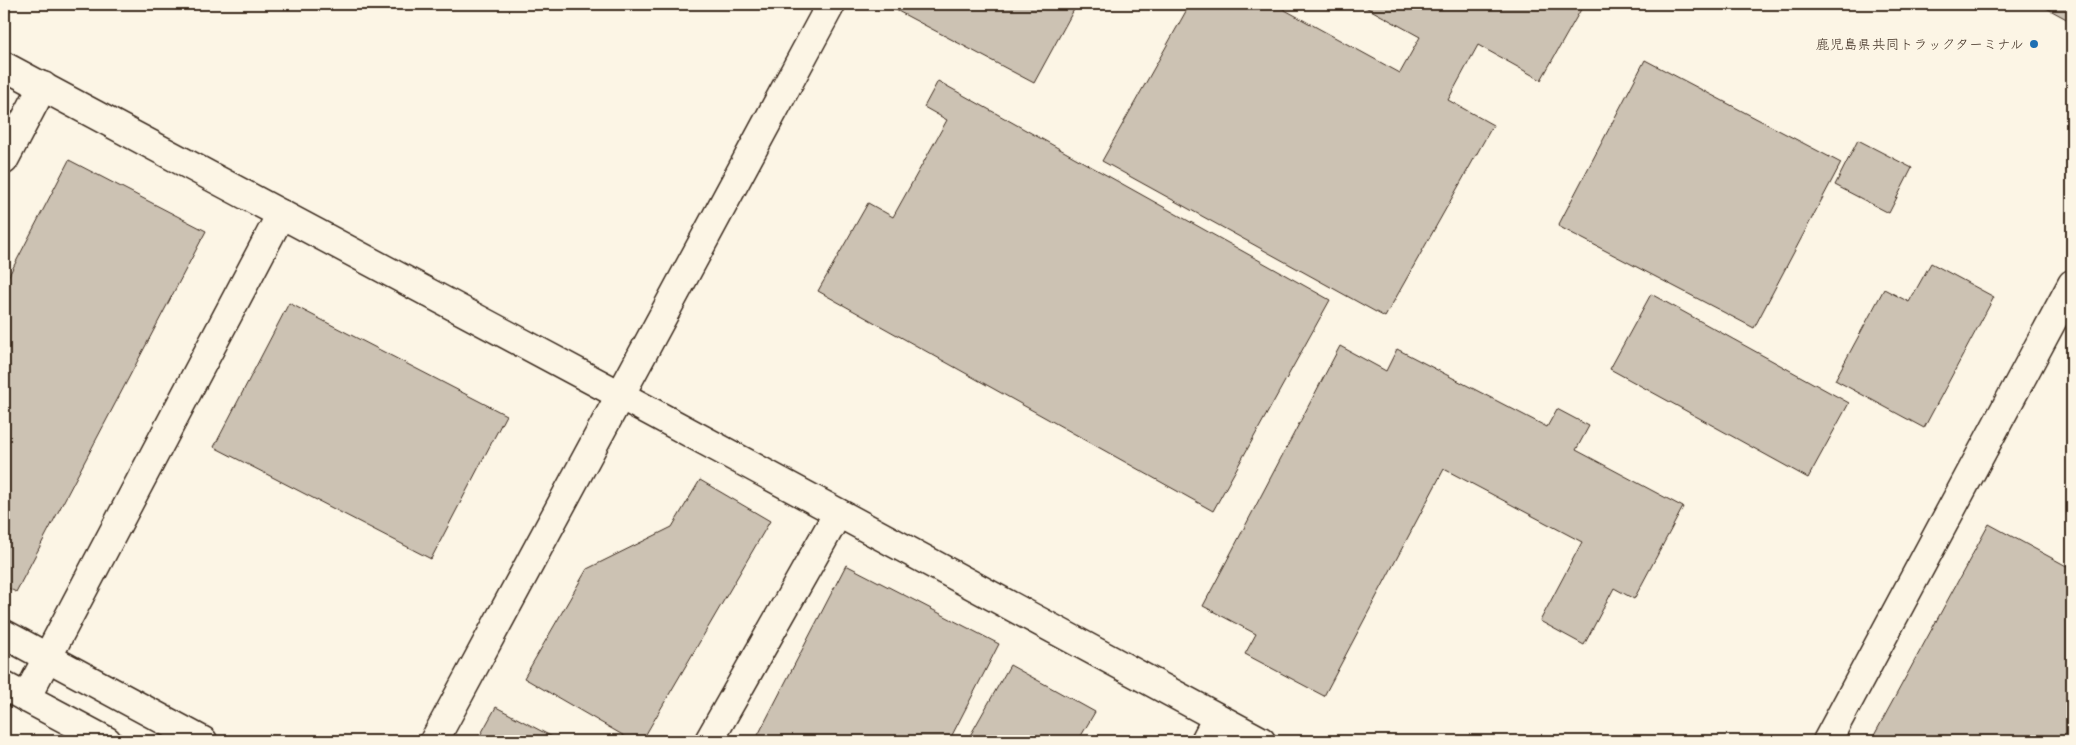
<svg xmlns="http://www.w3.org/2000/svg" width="2076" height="745" font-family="Pangolin,'Klee One',sans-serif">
  <rect width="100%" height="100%" fill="#fcf5e5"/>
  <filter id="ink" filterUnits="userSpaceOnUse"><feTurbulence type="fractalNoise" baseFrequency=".02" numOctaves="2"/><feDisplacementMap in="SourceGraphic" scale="10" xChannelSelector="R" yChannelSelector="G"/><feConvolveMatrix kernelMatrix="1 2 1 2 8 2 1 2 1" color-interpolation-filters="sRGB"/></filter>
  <g filter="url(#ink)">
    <g fill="#ccc2b3" stroke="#3b2a1e">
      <polygon points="897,4 1077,4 1034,83 894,9"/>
      <polygon points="1190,4 1274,4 1400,73 1420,37 1360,4 1584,4 1541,80 1478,45 1448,100 1493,125 1385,317 1102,161"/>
      <polygon points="2039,4 2072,4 2072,22"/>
      <polygon points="1645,60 1841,163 1754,328 1558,226"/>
      <polygon points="938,81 1330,300 1213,511 818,291 868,203 893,217 947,120 924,107"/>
      <polygon points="1858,140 1912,168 1889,213 1835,185"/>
      <polygon points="69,160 206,231 16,592 4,586 4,285"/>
      <polygon points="1931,263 1994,297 1924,428 1835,380 1884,289 1909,302"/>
      <polygon points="1651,294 1849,403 1808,478 1610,369"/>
      <polygon points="289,303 506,415 431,559 214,447"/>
      <polygon points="1340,346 1386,371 1397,349 1547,427 1557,409 1589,426 1576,450 1683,507 1634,599 1614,588 1584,645 1540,621 1582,542 1444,469 1324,696 1245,654 1256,634 1203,606"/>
      <polygon points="700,480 770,521 642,741 633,741 524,678 587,569 672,527"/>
      <polygon points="1989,524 2072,569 2072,741 1871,741"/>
      <polygon points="846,565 999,644 949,741 755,741"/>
      <polygon points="1010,665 1095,712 1078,741 967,741"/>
      <polygon points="496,707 560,741 477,741"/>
    </g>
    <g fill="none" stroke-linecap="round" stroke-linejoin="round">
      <g stroke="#3b2a1e" stroke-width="31">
        <g id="tertiary">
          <polyline points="4,66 620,395 1261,741"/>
          <polyline points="4,160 43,86"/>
          <polyline points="4,634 203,741"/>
          <polyline points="4,686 107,741"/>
          <polyline points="26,698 281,214"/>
          <polyline points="434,741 831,4"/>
          <polyline points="709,741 838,513"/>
          <polyline points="1205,741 1217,718"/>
          <polyline points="1827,741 2072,284"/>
        </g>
      </g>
      <use href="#tertiary" stroke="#fcf5e5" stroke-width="28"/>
    </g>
  </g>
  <circle fill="#1f6fb2" stroke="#fcf5e5" stroke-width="2" cx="2034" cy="44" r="5"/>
  <g text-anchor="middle" stroke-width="4" stroke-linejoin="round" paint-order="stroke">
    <g font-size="14" fill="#3b2a1e" stroke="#fcf5e5" text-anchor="end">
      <text x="2024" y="49">鹿児島県共同トラックターミナル</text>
    </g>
  </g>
  <rect width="2076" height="745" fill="none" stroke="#fcf5e5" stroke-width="20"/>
  <rect x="10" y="10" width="2056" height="725" fill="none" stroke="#3b2a1e" stroke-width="2" filter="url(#ink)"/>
</svg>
